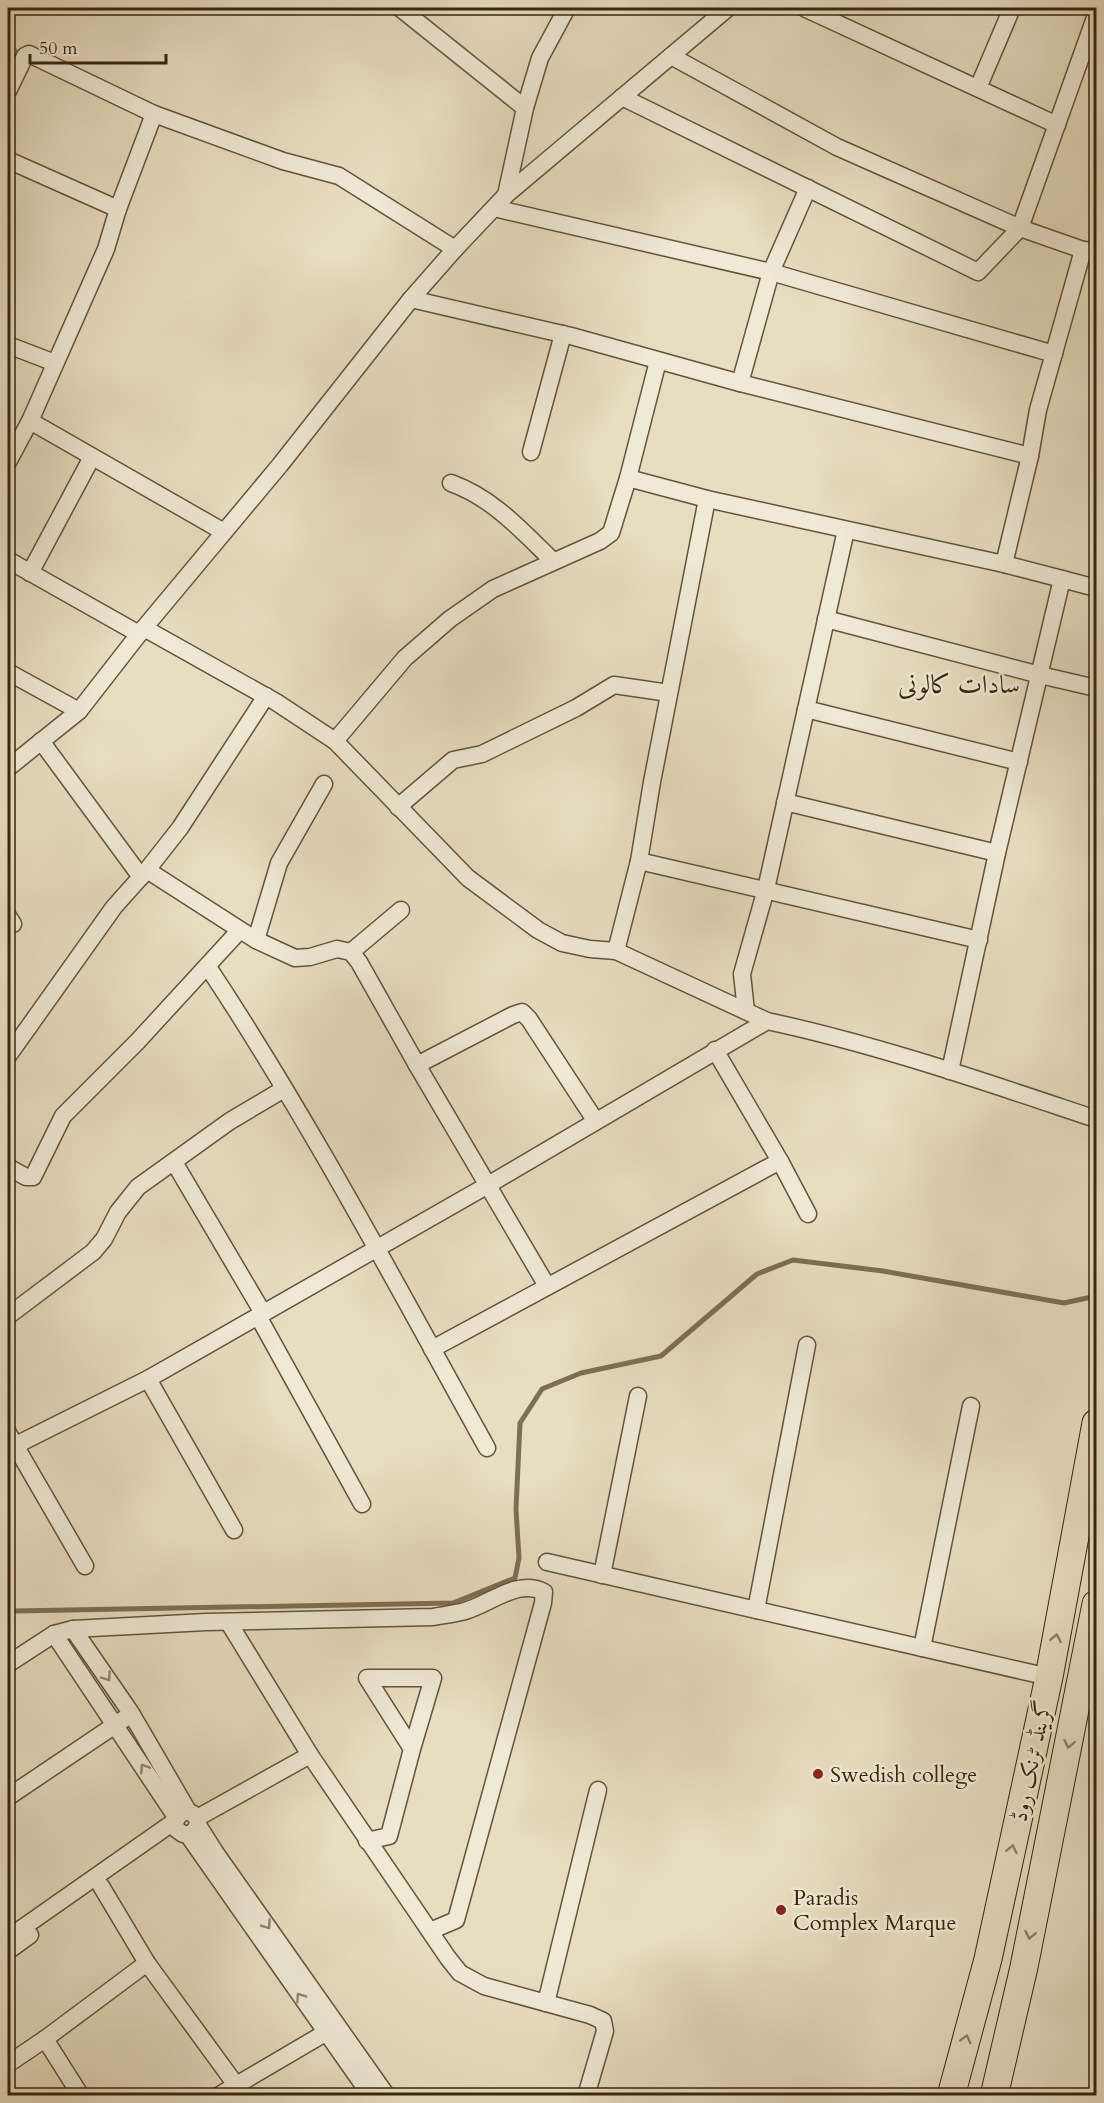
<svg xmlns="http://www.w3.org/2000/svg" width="1104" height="2103" font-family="Cardo,Amiri,serif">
  <rect width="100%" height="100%" fill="#e7ddc0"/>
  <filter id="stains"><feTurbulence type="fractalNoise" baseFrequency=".00333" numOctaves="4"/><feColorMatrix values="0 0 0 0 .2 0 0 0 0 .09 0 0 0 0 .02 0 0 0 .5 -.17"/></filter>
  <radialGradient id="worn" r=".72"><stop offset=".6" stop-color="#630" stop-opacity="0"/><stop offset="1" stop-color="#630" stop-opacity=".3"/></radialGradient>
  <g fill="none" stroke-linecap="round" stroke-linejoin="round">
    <polyline stroke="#7d6f53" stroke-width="5" points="8,1617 15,1611 453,1603 515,1578 519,1558 516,1509 520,1423 542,1389 581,1373 661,1356 757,1274 793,1260 883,1271 1064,1303 1096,1296"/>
    <g stroke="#635439" stroke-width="10">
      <polyline id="service" points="8,49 12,51"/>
    </g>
    <g stroke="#635439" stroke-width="19">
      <g id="minor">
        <polyline points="400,8 525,108"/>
        <polyline points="804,8 1057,125"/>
        <polyline points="671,56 837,147 1020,228 1083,250 1096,251"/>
        <polyline points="978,88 1012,8"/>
        <polyline points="8,91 25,56 29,54 154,114 283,161 339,176 455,249"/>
        <polyline points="622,97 978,272 1020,228 1096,15"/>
        <polyline points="8,160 118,209"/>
        <polyline points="506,195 525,108 540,58 567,8"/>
        <polyline points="494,208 771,272 1054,354"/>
        <polyline points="411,299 571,336 740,383 1030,456 1004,564"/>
        <polyline points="8,345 55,363"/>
        <polyline points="740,383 771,272 808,188"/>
        <polyline points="30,421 224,532"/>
        <polyline points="531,452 563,334"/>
        <polyline points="1030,456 1038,410 1083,250"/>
        <polyline points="8,462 30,421 106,249 118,209 154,114"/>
        <polyline points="628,478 658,361"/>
        <path d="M451,483C493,498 522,531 553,561"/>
        <polyline points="8,560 139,634"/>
        <polyline points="30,573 92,457"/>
        <polyline points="1062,579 1096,588"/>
        <polyline points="826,619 1040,675 1096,688"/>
        <polyline points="144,628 276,702 335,741 468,878 538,930 562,943 590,949 616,951 767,1021"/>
        <polyline points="8,672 79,711"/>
        <polyline points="806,709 1019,762"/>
        <polyline points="41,741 141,877"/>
        <polyline points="335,741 405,658 450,619 493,589 600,541 611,533 628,478 707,499 1004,564 1062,579 997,853 950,1071"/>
        <polyline points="8,768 79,711 139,634 280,465 411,299 455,249 506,195 728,8"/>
        <polyline points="785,802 997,853"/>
        <polyline points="398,807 453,760 482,754 576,708 614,685 669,693"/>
        <polyline points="639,861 979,940"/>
        <polyline points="147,870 256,940 295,958 310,957 337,949 351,952 359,962 417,1065 547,1286"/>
        <polyline points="8,916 13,924"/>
        <polyline points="256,940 279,863 324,784"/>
        <polyline points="616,951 639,861 652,782 707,499"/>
        <polyline points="351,952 401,910"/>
        <path d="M208,967C310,1121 397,1286 487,1448"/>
        <polyline points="746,1011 742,974 766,889 846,530"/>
        <polyline points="715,1050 780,1161 808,1214"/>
        <polyline points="8,1056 114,907 147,870 180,828 266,696"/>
        <polyline points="417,1065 513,1015 522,1012 529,1019 595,1120"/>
        <polyline points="174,1162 263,1313"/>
        <polyline points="8,1167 26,1177 33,1177 63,1116 137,1042 240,930"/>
        <polyline points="8,1316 93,1252 104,1239 118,1212 138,1187 230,1121 284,1089"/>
        <polyline points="258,1316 362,1504"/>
        <polyline points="432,1349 780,1161"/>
        <polyline points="148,1379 234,1530"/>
        <polyline points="8,1433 85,1566"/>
        <path d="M8,1449L148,1379L488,1185L767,1021C879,1045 988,1083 1096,1119"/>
        <polyline points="547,1562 1049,1677"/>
        <polyline points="602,1575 638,1396"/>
        <polyline points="756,1610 807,1345"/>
        <polyline points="229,1623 310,1755 448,1958 460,1973 484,1986 590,2015 603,2021 605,2031 586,2096"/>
        <polyline points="73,1629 131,1713 188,1811"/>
        <polyline points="54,1634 176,1817"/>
        <polyline points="922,1648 971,1406"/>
        <path d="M8,1664L54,1634L73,1629L206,1622L433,1617C443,1615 454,1614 465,1611C490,1604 518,1578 544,1592L543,1603L456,1920L430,1931"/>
        <polyline points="1078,1697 1096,1697"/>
        <polyline points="8,1797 124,1719"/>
        <polyline points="197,1818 310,1755"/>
        <polyline points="198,1825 215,1852 387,2096"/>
        <polyline points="188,1835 371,2096"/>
        <polyline points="367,1841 389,1836 412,1749 433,1678 367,1678 412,1749"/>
        <polyline points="101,1886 147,1963 236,2085"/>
        <path d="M8,1938L175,1821L180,1814C189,1809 198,1814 198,1825L192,1834H183L176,1829L175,1821"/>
        <polyline points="8,1951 30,1935"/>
        <polyline points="546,2003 598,1790"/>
        <polyline points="45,2039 81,2096"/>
        <polyline points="8,2064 45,2039 147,1963"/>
        <polyline points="218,2096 325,2033"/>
      </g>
    </g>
    <g stroke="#37260c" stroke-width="29">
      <g id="trunk">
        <polyline points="951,2096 988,1959 1049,1677 1096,1423"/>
        <polyline points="994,2096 1024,1967 1096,1604"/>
      </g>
    </g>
    <use href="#service" stroke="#efe9d6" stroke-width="8"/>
    <use href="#minor" stroke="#efe9d6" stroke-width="16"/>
    <use href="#trunk" stroke="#e7ddc0" stroke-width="27"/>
  </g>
  <defs><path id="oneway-chevron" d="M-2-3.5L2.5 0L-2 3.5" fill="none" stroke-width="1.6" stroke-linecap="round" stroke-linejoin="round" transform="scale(1.5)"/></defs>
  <g stroke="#8f8266">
    <use href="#oneway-chevron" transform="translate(1056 1638) rotate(-79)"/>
    <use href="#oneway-chevron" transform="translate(1069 1744) rotate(101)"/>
    <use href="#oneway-chevron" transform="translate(1012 1849) rotate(-78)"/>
    <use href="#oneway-chevron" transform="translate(1030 1935) rotate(101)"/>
    <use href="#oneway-chevron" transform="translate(966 2039) rotate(-75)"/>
  </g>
  <g stroke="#938871">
    <use href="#oneway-chevron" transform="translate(107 1677) rotate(55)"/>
    <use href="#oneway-chevron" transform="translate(144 1768) rotate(-123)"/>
    <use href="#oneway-chevron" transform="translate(267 1925) rotate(55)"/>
    <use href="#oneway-chevron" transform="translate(300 1997) rotate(-125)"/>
  </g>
  <g fill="#8f2418" stroke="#efe9d6" stroke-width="2">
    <circle cx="818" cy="1774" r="6"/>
    <circle cx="781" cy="1910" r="6"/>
  </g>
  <g text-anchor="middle" stroke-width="5" stroke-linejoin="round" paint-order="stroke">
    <g font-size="22" fill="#37260c" stroke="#efe9d6">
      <text transform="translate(1031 1761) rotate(-78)" y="8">گرینڈ ٹرنک روڈ</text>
    </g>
    <g font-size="22" fill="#37260c" stroke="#efe9d6" text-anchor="start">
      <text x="830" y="1782">Swedish college</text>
      <text x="793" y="1905">Paradis<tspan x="793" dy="25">Complex Marque</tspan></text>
    </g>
    <g font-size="26" fill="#37260c" stroke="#efe9d6">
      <text x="959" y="693">سادات کالونی</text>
    </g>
  </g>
  <rect width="1104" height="2103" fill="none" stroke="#e7ddc0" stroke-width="30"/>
  <rect x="9" y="9" width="1086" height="2085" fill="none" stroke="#37260c" stroke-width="3"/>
  <rect x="15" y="15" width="1074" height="2073" fill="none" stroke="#37260c" stroke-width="1.5"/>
  <path d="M30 54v9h136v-9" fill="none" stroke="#37260c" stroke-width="3"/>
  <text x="39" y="54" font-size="18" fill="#37260c" stroke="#efe9d6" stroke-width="4.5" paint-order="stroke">50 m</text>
  <rect width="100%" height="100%" filter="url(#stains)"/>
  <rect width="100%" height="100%" fill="url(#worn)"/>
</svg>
